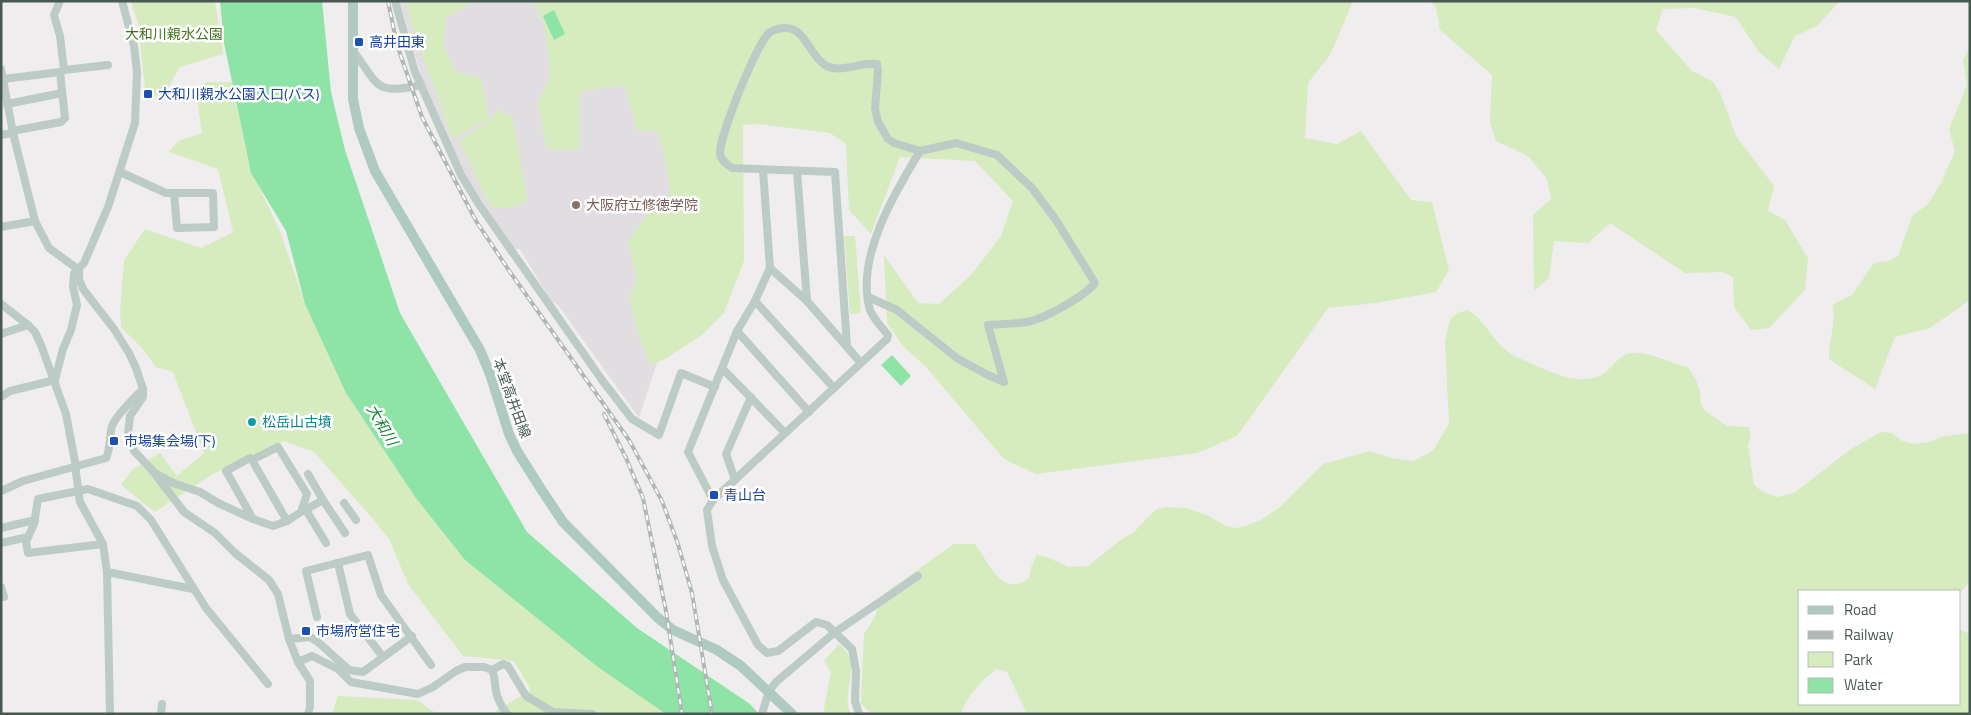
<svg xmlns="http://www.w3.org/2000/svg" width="1971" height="715" font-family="'Titillium Web','Noto Sans JP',sans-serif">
  <rect width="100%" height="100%" fill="#f0edef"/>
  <polygon fill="#e1dee1" points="399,1 664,1 678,193 662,347 639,418 558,305 551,301 520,249 511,250 468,181 422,78"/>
  <g fill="#d6ebbe">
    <polygon points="131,1 215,1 223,54 180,67 164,94 146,98 138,24"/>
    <polygon points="407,1 470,1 464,8 446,16 443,45 457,73 481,78 489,119 452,138 411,23"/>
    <polygon points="533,1 1353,1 1330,55 1308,83 1305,138 1337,144 1361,131 1411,200 1432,202 1449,270 1436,292 1376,303 1328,308 1237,436 1197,453 1036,474 1004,459 926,367 903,346 887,323 884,255 918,303 939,304 971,275 1001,236 1013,201 975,161 900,157 871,234 849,210 846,144 830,133 759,124 743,125 744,261 724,313 702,335 665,359 650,365 638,334 629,295 637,280 628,243 647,214 670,196 668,174 658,131 637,130 624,85 580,91 580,149 561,150 546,148 538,102 550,77 549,56 544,23"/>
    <polygon points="1429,1 1840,1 1817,26 1795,36 1779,69 1758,51 1736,17 1694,8 1663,9 1656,30 1692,71 1713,82 1721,95 1736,136 1774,186 1768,211 1785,220 1808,258 1805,290 1769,328 1751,330 1734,307 1733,277 1722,272 1685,273 1610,223 1588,243 1554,241 1549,278 1534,291 1533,215 1551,199 1547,179 1528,156 1496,141 1490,123 1492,75 1440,30 1436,7"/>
    <path d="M1970,48V300L1930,328L1895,337L1875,389L1829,359C1828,341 1837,322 1832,305L1852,295L1874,263L1889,261L1898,256L1912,216L1928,204L1941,183L1955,151L1949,129L1967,85L1963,60Z"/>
    <polygon points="206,82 232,82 249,165 281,234 305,304 349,398 415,497 465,560 595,665 663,711 663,714 491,714 531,690 514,661 463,656 408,584 389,539 373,519 314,452 284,441 211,475 155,512 121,485 133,469 160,453 177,476 204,453 173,372 156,367 141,347 121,327 120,312 124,260 145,229 201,248 233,232 218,169 169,152 178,141 202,133 196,92"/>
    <path d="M498,110L512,116L527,199C516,209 505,210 490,206L459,140L486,123Z"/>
    <polygon points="844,236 855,236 861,313 850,314"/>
    <path d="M1468,310C1486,321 1492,340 1507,351C1513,357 1557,375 1566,377C1575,380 1591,380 1600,376C1613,369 1618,354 1633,353C1651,351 1669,364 1688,367L1696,380L1700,392L1701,405L1704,410L1727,426L1749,427L1750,439L1748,445L1754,485L1763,492L1778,497L1794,493L1851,449L1881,432L1892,433L1902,441L1913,444L1930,442L1940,437L1970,433V581L1960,593L1800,591V704H1960V630L1970,634V714H1027L1007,672L997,669C982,680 967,695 961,714H872L861,704L864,634L876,615L878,604L885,593L954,544H975C989,563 1003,599 1029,578L1031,567L1037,555L1047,557L1068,567L1088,566L1122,539L1133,533L1155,510L1166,507L1186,508L1209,516L1228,527L1239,528L1261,520L1280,507L1323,464L1370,451L1390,458L1413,461L1433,451L1449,423L1445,342L1450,320L1457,313Z"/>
    <path d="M839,644C865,665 839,692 851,714H823L831,672L824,661Z"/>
    <polygon points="338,696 417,700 437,714 332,714"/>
  </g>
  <g fill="#8ee4a7">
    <polygon points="220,1 322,1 331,92 345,150 400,313 527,532 637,628 750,704 759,714 666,714 595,665 465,560 415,497 346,393 305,304 286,231 251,173 224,43"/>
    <polygon points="554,10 565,34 554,40 543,16"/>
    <polygon points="892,355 911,376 901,386 881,365"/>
  </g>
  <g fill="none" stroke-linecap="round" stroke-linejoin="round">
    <g stroke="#bccbc5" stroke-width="8">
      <polyline points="395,1 415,72 461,175 478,203 602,380 632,419 659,435 681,373 715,387"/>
      <path d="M353,51C379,84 373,96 421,85"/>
      <polyline points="1,69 13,133 35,221 49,248 79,270 79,279 83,289 114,329 129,353 136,368 143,389 143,397 130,416 128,434 134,451 152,470 184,512 215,533 235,553 269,580 278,594 289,639 298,662 310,681 310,707 308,714"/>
      <polyline points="64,70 108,65"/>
      <polyline points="3,79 60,72"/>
      <polyline points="7,104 62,93"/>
      <polyline points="12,131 61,122 65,118 60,72 64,70 60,36 54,15 60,1"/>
      <polyline points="1,135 13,133"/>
      <polyline points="797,171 807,301"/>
      <polyline points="120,172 166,193 213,193 214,227 177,228 174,193"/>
      <polyline points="1,227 35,221"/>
      <polyline points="770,268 807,301 861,363"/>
      <polyline points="755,301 834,388"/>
      <polyline points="1,304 28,325 35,332 41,345 66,414 76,467 76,473 80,502 103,544 107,572 110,714"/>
      <polyline points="737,331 809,412"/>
      <polyline points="1,334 28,325"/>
      <path d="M847,346L835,172L732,168C727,164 721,161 720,154C719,137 757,42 770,32C774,30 781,28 785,28C805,27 809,55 825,65C839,74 860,62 877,64L878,71L875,108L878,122L888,139L894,143L920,151L956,143L997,155L1032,188L1056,220L1095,283C1085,296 1044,319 1027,322C1014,324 1001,324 988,325L1004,382L988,375L958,359L897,310L868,297"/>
      <polyline points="722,368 785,433"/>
      <polyline points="55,380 63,349 71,330 77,305 73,287 74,273 84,263 108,207 135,123 137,72 134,46 122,1"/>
      <polyline points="1,397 10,391 55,380"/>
      <polyline points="252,460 287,521"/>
      <polyline points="155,473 173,483 200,492 218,503 253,519 273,526 287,521 301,512 307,494 278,447 252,460 250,458 226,471 253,519"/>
      <polyline points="308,474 323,500 345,533"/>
      <polyline points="735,480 726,454 751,397"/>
      <path d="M1,491L23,481L106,458C111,447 109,437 112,426C116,415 134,398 143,389"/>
      <polyline points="713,500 688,452 737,331 755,301 770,268 763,170"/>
      <polyline points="344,503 356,520"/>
      <polyline points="306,510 326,543"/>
      <polyline points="303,511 323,500"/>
      <polyline points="1,528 35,520"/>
      <polyline points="1,543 28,537"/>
      <polyline points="103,544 28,553 26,542 34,524 38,499 88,489 137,506 151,520 206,608 268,684"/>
      <polyline points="338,563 350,614 383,657"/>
      <polyline points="107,572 193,589"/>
      <polyline points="1,587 4,597"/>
      <polyline points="317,617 306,571 368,555 381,595 431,665"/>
      <polyline points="289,639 310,637 318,642 349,670 363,672 412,636"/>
      <path d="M298,662L312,656L338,669L351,682L418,694L433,687L456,671L465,667H484L492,670C496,679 494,682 496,691C497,699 502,707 507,714"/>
      <polyline points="492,670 503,664 508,666 526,696 553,712 592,714"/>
      <polyline points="161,714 162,704"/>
      <polyline points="762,714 769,691 776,682 834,633 918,576"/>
      <path d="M859,714L855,701L856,671L852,649L827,625L816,622L778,651L767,653L758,645L723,580L712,546L707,510L713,500L887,339L888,335C882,328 873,318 870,310C855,258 894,194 920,151"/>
    </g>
    <polyline stroke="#afcabe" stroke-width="10" points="353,1 353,99 359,128 375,171 480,350 490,374 509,434 517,451 541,489 563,522 658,618 673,630 717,650 741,666 792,714"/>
    <g stroke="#b0b7b5" stroke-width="4">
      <g id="rail">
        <polyline points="388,1 397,45 422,117 476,221 510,272 629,440 662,501 678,544 692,593 712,714"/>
        <polyline points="604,414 626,458 643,498 666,611 682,714"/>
      </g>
    </g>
    <use href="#rail" stroke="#fff" stroke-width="2" stroke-dasharray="5.5" stroke-linecap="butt"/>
  </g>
  <g fill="#1a4fb4" stroke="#fff" stroke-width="2">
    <rect x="354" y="37" width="10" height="10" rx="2.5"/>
    <rect x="143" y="89" width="10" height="10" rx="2.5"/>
    <rect x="109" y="436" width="10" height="10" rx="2.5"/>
    <rect x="709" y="490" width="10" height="10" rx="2.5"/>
    <rect x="301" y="626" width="10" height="10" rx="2.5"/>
  </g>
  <circle fill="#8d6e63" stroke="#fff" stroke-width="2" cx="576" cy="205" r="5"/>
  <circle fill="#0f9aa8" stroke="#fff" stroke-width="2" cx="252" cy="422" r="5"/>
  <g text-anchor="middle" stroke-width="5" stroke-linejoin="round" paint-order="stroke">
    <g font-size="14" fill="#42741d" stroke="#fff">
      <text x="174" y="39">大和川親水公園</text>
    </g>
    <g font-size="14" fill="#164399" stroke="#fff" text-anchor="start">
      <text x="369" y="47">高井田東</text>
      <text x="158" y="99">大和川親水公園入口(バス)</text>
      <text x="124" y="446">市場集会場(下)</text>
      <text x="724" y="500">青山台</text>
      <text x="316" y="636">市場府営住宅</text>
    </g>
    <g font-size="14" fill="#785e54" stroke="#fff" text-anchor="start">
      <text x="586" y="210">大阪府立修徳学院</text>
    </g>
    <g font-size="14" fill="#475951" stroke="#fff">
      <text transform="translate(512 398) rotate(70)" y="5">本堂高井田線</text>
    </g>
    <g font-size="14" fill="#0d838f" stroke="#fff" text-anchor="start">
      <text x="262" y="427">松岳山古墳</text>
    </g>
    <g font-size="15" font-style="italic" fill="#168736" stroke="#fff">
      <text transform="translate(382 425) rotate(59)" y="5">大和川</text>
    </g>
  </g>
  <rect width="1971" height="715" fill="none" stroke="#475951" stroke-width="5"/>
  <rect x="1798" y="590" width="162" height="115" fill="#ffffff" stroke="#b5bdb9"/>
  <rect x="1808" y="606" width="25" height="8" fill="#afcabe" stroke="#b5bdb9"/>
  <text x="1844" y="615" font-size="15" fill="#475951">Road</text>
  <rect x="1808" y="631" width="25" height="8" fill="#b0b7b5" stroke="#b5bdb9"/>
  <text x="1844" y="640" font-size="15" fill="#475951">Railway</text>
  <rect x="1808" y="652" width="25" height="15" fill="#d6ebbe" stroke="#b5bdb9"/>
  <text x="1844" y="665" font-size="15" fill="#475951">Park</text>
  <rect x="1808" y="678" width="25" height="15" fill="#8ee4a7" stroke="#b5bdb9"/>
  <text x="1844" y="690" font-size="15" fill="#475951">Water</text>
</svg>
